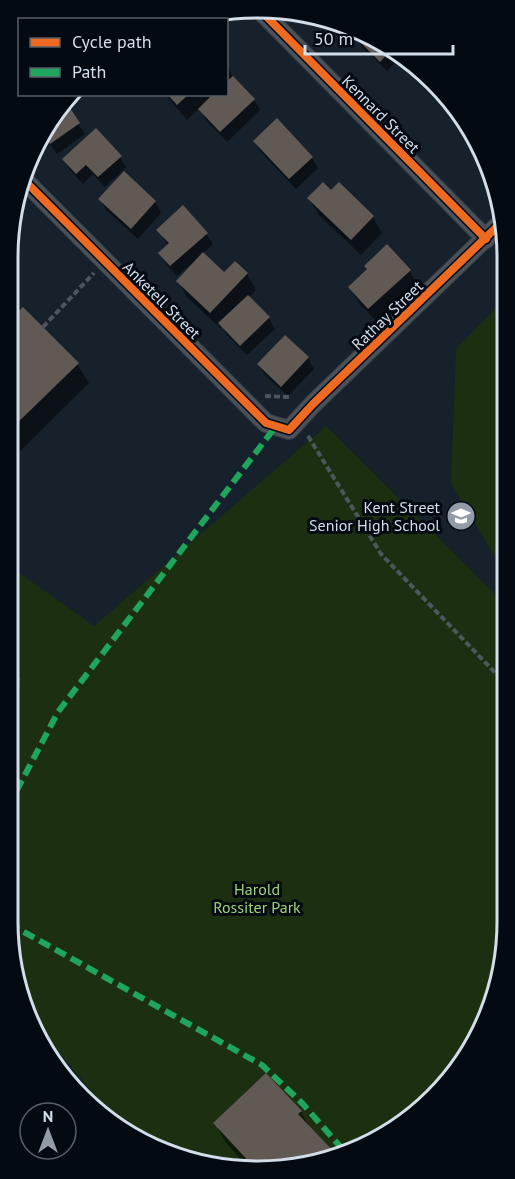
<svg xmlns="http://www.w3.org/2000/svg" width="515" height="1179" font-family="'PT Sans',sans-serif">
  <rect width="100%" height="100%" fill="#16212b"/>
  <g fill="#1c2f11">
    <polygon points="506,298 506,575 451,483 456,349"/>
    <polygon points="326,426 507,606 507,922 489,1017 446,1086 382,1138 306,1167 209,1167 133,1138 126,1133 28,1015 21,1002 8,921 8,565 94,626"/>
  </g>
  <g fill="#0007">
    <polygon points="323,21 353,26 403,55 387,71 363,48 356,36 346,46"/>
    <polygon points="226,63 233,78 254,100 260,110 227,142 206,120 200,108 187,120 165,94 226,94"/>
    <polygon points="65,104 85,134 57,154 44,135"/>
    <polygon points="255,141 312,158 318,168 296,189 261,152"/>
    <polygon points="120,157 126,167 105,187 93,174 83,184 70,170 64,160"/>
    <polygon points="124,173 155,202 161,213 138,239 106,210 100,199"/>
    <polygon points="339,184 373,217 382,233 361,255 318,214 309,198 331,192"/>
    <polygon points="158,230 206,234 213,244 202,254 224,274 247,274 256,290 249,297 269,318 275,329 247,355 226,334 222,326 220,328 187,297 178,281 192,266 190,265 177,276 166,264 160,253 168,245"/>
    <polygon points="409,270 418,286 378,323 359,303 350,288"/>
    <polygon points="23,309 77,364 89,383 8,463 8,324"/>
    <polygon points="308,358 314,369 288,396 265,375 259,365"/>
    <polygon points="301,1112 311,1130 335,1156 306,1167 248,1167 226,1143 215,1123"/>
  </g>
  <g fill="#615954">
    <polygon points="361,31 389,47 392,49 380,62 355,37"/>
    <polygon points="233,76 255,99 220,132 198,109 213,94 226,94 226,82"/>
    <polygon points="167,94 189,94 177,105"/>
    <polygon points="66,102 80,123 50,144 44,136"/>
    <polygon points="277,118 313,157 289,179 253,141"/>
    <polygon points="96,128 122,156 98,177 86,165 76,174 62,159"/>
    <polygon points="124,171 156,201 131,229 98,199"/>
    <polygon points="323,182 331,190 339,182 374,216 351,240 307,198"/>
    <polygon points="183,205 208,233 170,266 158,253 169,243 156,230"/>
    <polygon points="387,244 411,270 368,309 348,287 367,269 364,266"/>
    <polygon points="203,252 224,272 235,261 248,273 210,313 176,281"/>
    <polygon points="248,295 270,317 240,346 218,323"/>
    <polygon points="23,307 79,363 8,432 8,321"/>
    <polygon points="285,335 309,357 281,387 257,364"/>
    <polygon points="266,1073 302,1111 298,1114 337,1155 306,1167 254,1167 213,1123"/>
  </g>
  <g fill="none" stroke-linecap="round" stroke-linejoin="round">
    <g stroke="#353d46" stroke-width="20">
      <g id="street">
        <polyline points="258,8 486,239"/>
        <polyline points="23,179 266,423 289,430 313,404 504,220"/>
      </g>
    </g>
    <g stroke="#4e565d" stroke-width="4" stroke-dasharray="6 3" stroke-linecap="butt">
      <polyline points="43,327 94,273"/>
      <polyline points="265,396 289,397"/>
      <polyline points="308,436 381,554 507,685"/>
      <polyline points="8,672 19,681"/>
    </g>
    <use href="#street" stroke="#4a5159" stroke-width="18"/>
    <g stroke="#20a55d" stroke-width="6" stroke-dasharray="12 6" stroke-linecap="butt">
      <polyline points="8,807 58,712 276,426"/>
      <polyline points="8,923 262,1065 302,1103 345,1152"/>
    </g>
    <g stroke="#040a12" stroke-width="11">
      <g id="cycleway">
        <polyline points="258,8 486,239"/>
        <polyline points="23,179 266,423 289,430 313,404 504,220"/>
      </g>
    </g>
    <use href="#cycleway" stroke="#ed6a23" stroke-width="8"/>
  </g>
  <defs>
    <g id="school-disc" transform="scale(1.5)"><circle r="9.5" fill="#919ca8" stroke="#040a12"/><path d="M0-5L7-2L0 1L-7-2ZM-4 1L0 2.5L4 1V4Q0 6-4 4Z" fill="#fff"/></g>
  </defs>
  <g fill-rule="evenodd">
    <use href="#school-disc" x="461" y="516"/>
  </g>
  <g text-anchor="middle" stroke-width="6" stroke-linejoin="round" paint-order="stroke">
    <g font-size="16" fill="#d3deeb" stroke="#040a12">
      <text transform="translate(381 114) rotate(45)" y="6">Kennard Street</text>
      <text transform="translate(162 300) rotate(45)" y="6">Anketell Street</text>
      <text transform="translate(387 315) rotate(-44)" y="6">Rathay Street</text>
    </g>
    <g font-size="16" fill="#d3deeb" stroke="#040a12" text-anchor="end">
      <text x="440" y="513">Kent Street<tspan x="440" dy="18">Senior High School</tspan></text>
    </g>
    <g font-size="16" fill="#9ed477" stroke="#040a12">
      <text x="257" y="895">Harold<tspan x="257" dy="18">Rossiter Park</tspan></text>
    </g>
  </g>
  <path d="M0 0H515V1179H0ZM257 18H258A239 239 0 0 1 497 257V922A239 239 0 0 1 258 1161H257A239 239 0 0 1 18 922V257A239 239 0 0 1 257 18Z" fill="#040a12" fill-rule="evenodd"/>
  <path fill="none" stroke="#d3deeb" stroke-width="3" d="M257 18H258A239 239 0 0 1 497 257V922A239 239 0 0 1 258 1161H257A239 239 0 0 1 18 922V257A239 239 0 0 1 257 18Z"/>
  <rect x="18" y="18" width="210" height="78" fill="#040a12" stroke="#575f69" stroke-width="1.5"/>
  <rect x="30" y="38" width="30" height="9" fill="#ed6a23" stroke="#575f69" stroke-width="1.5"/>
  <text x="72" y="48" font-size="18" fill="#d3deeb">Cycle path</text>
  <rect x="30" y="68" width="30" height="9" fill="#20a55d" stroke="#575f69" stroke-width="1.5"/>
  <text x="72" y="78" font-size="18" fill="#d3deeb">Path</text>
  <g transform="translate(48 1131)"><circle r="28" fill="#040a12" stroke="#575f69" stroke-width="1.5"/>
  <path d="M0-4.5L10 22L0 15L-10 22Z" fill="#919ca8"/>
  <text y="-9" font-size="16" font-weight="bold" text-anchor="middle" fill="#d3deeb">N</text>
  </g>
  <path d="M305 45v9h148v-9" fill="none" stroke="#d3deeb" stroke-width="3"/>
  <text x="314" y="45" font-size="18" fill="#d3deeb" stroke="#040a12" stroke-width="4.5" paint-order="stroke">50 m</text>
</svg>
